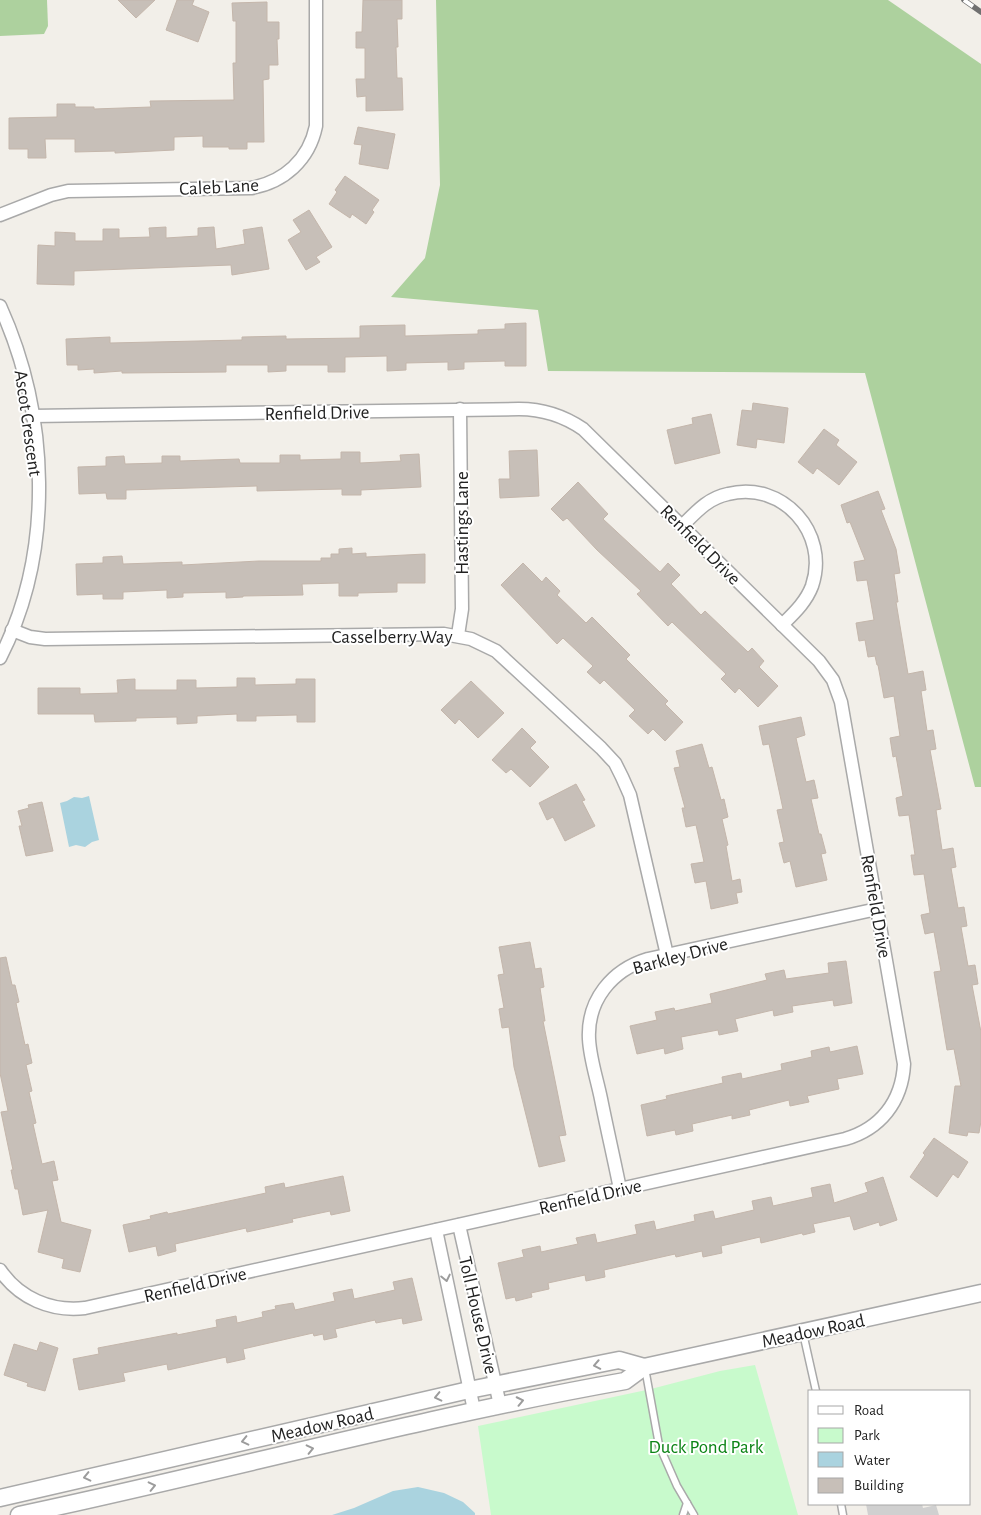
<svg xmlns="http://www.w3.org/2000/svg" width="981" height="1515" font-family="'Alegreya Sans',sans-serif">
  <rect width="100%" height="100%" fill="#f2efe9"/>
  <polygon fill="#d0d0d0" points="866,1504 922,1504 923,1508 936,1505 939,1515 868,1515"/>
  <g fill="#add19e">
    <polygon points="0,0 47,0 48,26 44,34 0,36"/>
    <polygon points="436,0 888,0 981,64 981,787 975,787 865,373 548,371 538,310 391,297 425,258 440,185"/>
  </g>
  <polygon fill="#c8facc" points="755,1365 798,1515 491,1515 478,1426 651,1389 720,1371"/>
  <g fill="#aad3df">
    <polygon points="89,796 99,840 92,842 85,847 76,845 69,847 60,803 67,801 74,797 82,798"/>
    <polygon points="418,1487 444,1493 463,1502 475,1513 475,1515 332,1515 354,1508 393,1491"/>
  </g>
  <g fill="#c7bfb8" stroke="#c4b6ab">
    <polygon points="118,0 155,0 136,18"/>
    <polygon points="177,0 194,0 192,5 209,12 198,42 166,30"/>
    <polygon points="363,0 402,0 402,19 397,19 398,47 396,47 397,78 402,78 403,110 366,111 366,96 357,97 356,79 365,79 365,48 356,48 356,32 362,32"/>
    <polygon points="267,2 267,22 279,22 279,39 277,39 278,65 269,65 269,79 263,80 264,142 247,142 247,149 229,149 229,147 203,147 203,136 174,137 174,150 115,153 115,151 75,152 75,139 45,139 46,158 28,158 28,149 9,149 9,118 57,117 57,104 75,104 75,107 94,107 94,109 151,107 150,101 234,100 233,63 236,63 236,21 233,21 232,3"/>
    <polygon points="358,127 395,134 388,169 359,164 362,145 354,144"/>
    <polygon points="345,176 379,200 372,210 374,212 366,224 352,214 350,218 329,204 337,192 335,190"/>
    <polygon points="309,210 332,247 316,257 320,262 306,270 288,240 301,232 293,220"/>
    <polygon points="166,227 166,238 198,236 198,228 214,227 216,249 245,244 243,230 262,227 269,269 232,275 231,265 74,271 74,285 37,284 38,245 55,246 55,232 75,233 75,241 103,241 103,229 119,229 119,238 150,237 149,228"/>
    <polygon points="526,323 526,366 505,366 505,361 464,362 464,369 448,370 448,362 406,363 406,370 387,371 387,356 345,357 345,372 328,372 328,365 286,365 286,371 268,372 268,365 226,365 226,372 122,373 122,371 94,373 94,369 78,370 78,365 67,365 66,339 110,337 110,343 242,340 242,337 286,336 286,339 360,338 360,326 405,325 405,336 478,334 478,330 505,329 505,324"/>
    <polygon points="753,403 788,408 784,443 757,439 756,448 737,445 742,410 752,411"/>
    <polygon points="711,414 720,453 675,464 667,430 693,424 692,418"/>
    <polygon points="824,429 839,440 836,445 857,462 839,485 817,468 813,474 798,462"/>
    <polygon points="537,450 539,496 500,498 499,479 510,479 509,451"/>
    <polygon points="341,452 360,452 360,463 401,461 400,455 419,454 421,487 361,490 361,495 342,495 342,489 257,491 257,486 126,490 126,499 107,499 106,493 79,494 78,467 106,466 106,457 124,456 125,464 162,463 162,456 180,456 180,461 239,459 240,463 280,463 280,455 300,455 300,460 341,459"/>
    <polygon points="578,482 608,514 603,519 660,572 668,563 680,575 671,584 701,615 705,611 748,652 752,648 764,661 759,667 778,686 758,707 739,688 735,693 721,679 726,674 672,622 668,626 637,594 641,591 597,550 567,518 563,521 551,509"/>
    <polygon points="878,491 885,509 881,510 896,549 900,573 894,574 898,602 896,602 908,674 923,671 926,690 921,691 927,731 933,730 936,749 930,750 941,809 936,810 942,850 953,848 956,867 951,868 958,908 964,907 967,926 961,927 968,966 975,965 978,984 972,985 981,1032 981,1121 979,1133 968,1132 967,1136 949,1133 955,1086 961,1086 954,1049 947,1050 934,972 941,971 934,932 925,934 921,915 930,913 924,874 914,875 911,855 915,855 909,815 899,816 896,798 903,796 896,756 893,757 890,738 900,736 894,696 884,698 878,665 877,665 875,656 868,657 865,640 859,641 856,623 874,620 867,580 857,581 854,562 865,560 850,522 847,523 841,505"/>
    <polygon points="352,548 352,554 366,553 366,557 425,554 425,583 397,583 397,592 358,593 358,596 339,596 339,583 302,584 303,595 243,596 243,597 226,598 226,592 183,593 183,597 167,598 167,590 123,592 123,599 103,599 103,594 77,595 76,564 103,563 103,557 122,556 123,564 182,562 182,565 259,561 321,561 321,558 331,558 331,554 339,554 339,549"/>
    <polygon points="523,563 542,582 546,577 560,591 557,595 586,623 592,617 630,655 626,659 668,701 665,704 683,722 665,741 653,729 648,734 629,716 635,710 604,680 600,684 587,672 593,666 563,638 557,644 501,585"/>
    <polygon points="237,678 255,678 255,685 296,684 296,679 315,679 315,722 297,722 297,715 256,716 256,721 237,721 237,714 197,716 197,723 177,724 177,717 136,718 136,721 95,722 94,714 38,714 38,688 80,688 80,694 118,693 117,680 135,679 135,690 177,690 177,680 196,680 196,688 237,687"/>
    <polygon points="471,681 504,713 478,738 459,719 455,724 441,710"/>
    <polygon points="801,717 805,735 796,738 806,782 814,780 818,798 811,799 819,834 821,834 826,853 821,854 827,880 796,887 790,861 784,863 779,843 784,842 777,810 783,809 769,744 763,745 759,726"/>
    <polygon points="522,728 536,742 530,748 549,767 530,787 511,769 506,773 492,760"/>
    <polygon points="702,744 709,768 712,767 721,800 724,799 728,817 722,819 728,845 726,846 732,881 740,879 742,892 736,893 738,903 711,909 706,881 695,883 691,864 704,862 696,825 686,827 682,808 685,808 674,768 680,767 676,751"/>
    <polygon points="576,784 585,800 582,801 595,826 565,841 553,817 547,820 539,803"/>
    <polygon points="42,802 53,851 26,856 19,826 22,826 18,811 29,808 28,805"/>
    <polygon points="530,942 535,969 541,968 544,987 540,988 545,1021 543,1021 566,1135 559,1136 565,1161 539,1167 514,1067 509,1027 502,1028 499,1009 504,1008 498,975 504,974 499,947"/>
    <polygon points="6,957 12,985 15,985 19,1002 16,1003 25,1045 28,1044 32,1063 26,1065 32,1091 29,1092 36,1123 33,1124 42,1164 54,1161 58,1180 52,1181 61,1222 91,1230 80,1272 62,1268 64,1259 38,1252 48,1210 23,1215 18,1189 15,1189 11,1170 13,1170 1,1112 8,1111 0,1073 0,958"/>
    <polygon points="846,961 852,1003 834,1006 833,1000 792,1006 793,1012 774,1016 773,1010 735,1019 738,1031 719,1035 718,1030 681,1037 683,1049 665,1054 664,1048 637,1054 630,1026 657,1020 655,1012 674,1008 675,1011 712,1003 710,994 767,980 765,974 784,970 786,979 829,973 828,963"/>
    <polygon points="857,1046 863,1074 837,1079 839,1089 807,1096 809,1102 790,1106 789,1100 749,1110 750,1115 732,1119 732,1115 692,1124 693,1131 676,1135 675,1130 647,1136 641,1105 667,1099 666,1096 723,1083 722,1077 741,1073 742,1079 782,1070 781,1064 812,1057 811,1051 829,1047 830,1052"/>
    <polygon points="934,1138 968,1162 958,1178 953,1174 937,1197 910,1177 925,1155 923,1153"/>
    <polygon points="343,1176 350,1211 331,1215 330,1211 292,1219 293,1222 247,1232 246,1228 175,1244 176,1251 158,1256 156,1246 129,1252 123,1225 151,1219 150,1216 167,1212 168,1214 266,1193 265,1187 284,1183 285,1188"/>
    <polygon points="883,1177 897,1220 880,1226 879,1222 854,1230 850,1216 813,1224 815,1232 803,1235 802,1233 761,1243 760,1237 721,1246 722,1253 703,1257 702,1251 676,1257 675,1254 604,1270 605,1277 586,1281 585,1275 548,1283 549,1289 531,1293 532,1297 516,1301 515,1297 506,1299 498,1263 524,1257 522,1250 540,1246 541,1252 578,1244 576,1238 595,1234 597,1243 637,1234 635,1225 654,1221 656,1230 695,1221 694,1215 713,1211 715,1219 754,1210 752,1201 771,1197 773,1206 813,1197 811,1188 830,1184 834,1203 868,1192 865,1183"/>
    <polygon points="412,1278 422,1320 403,1324 402,1318 376,1323 375,1320 335,1329 337,1337 324,1340 323,1334 314,1336 313,1333 243,1349 245,1359 227,1363 226,1357 168,1370 167,1364 123,1373 125,1381 79,1390 73,1359 99,1354 98,1348 177,1333 177,1335 217,1327 216,1320 236,1316 237,1323 263,1317 262,1312 276,1309 275,1306 293,1303 295,1310 335,1301 333,1293 352,1289 354,1299 395,1290 393,1282"/>
    <polygon points="40,1342 58,1348 45,1391 27,1386 28,1383 4,1375 14,1344 37,1351"/>
  </g>
  <g fill="none" stroke-linecap="round" stroke-linejoin="round">
    <g stroke="#a9a9a9" stroke-width="9">
      <g id="service">
        <polyline points="803,1333 816,1391"/>
        <polyline points="645,1368 659,1445 677,1486 694,1515"/>
        <polyline points="841,1504 843,1515"/>
        <polyline points="683,1515 687,1503"/>
      </g>
    </g>
    <g stroke="#a9a9a9" stroke-width="15">
      <g id="minor">
        <path d="M0,215L51,195L68,191L251,188C284,182 309,160 316,126V0"/>
        <path d="M0,306C49,414 55,551 0,658"/>
        <path d="M682,526C696,512 708,498 728,494C782,480 830,533 812,586C806,602 794,613 782,625"/>
        <polyline points="12,630 30,637 45,639 444,634 471,639 496,651 601,748 615,763 622,777 630,795 667,955"/>
        <polyline points="458,635 462,609 460,409"/>
        <path d="M620,1189C614,1159 607,1129 601,1099C597,1079 590,1059 589,1039C587,1000 612,970 648,959L877,909"/>
        <polyline points="459,1225 500,1405"/>
        <polyline points="436,1230 474,1410"/>
        <path d="M0,1270C19,1298 51,1312 85,1308L845,1139C880,1129 902,1102 904,1064L841,702L833,680L819,661L583,429C564,416 543,409 519,409L32,416"/>
      </g>
    </g>
    <g stroke="#a9a9a9" stroke-width="19">
      <g id="tertiary">
        <polyline points="0,1498 469,1390 619,1360 644,1367"/>
        <path d="M19,1515C222,1472 422,1417 625,1381L644,1367L981,1293"/>
      </g>
    </g>
    <use href="#service" stroke="#fff" stroke-width="6"/>
    <use href="#minor" stroke="#fff" stroke-width="12"/>
    <use href="#tertiary" stroke="#fff" stroke-width="16"/>
    <g stroke="#707070" stroke-width="5.5">
      <polyline id="rail" points="964,0 981,12"/>
    </g>
    <use href="#rail" stroke="#fff" stroke-width="4" stroke-dasharray="11" stroke-linecap="butt"/>
  </g>
  <defs><path id="oneway-chevron" d="M-2-3.5L2.5 0L-2 3.5" fill="none" stroke-width="1.6" stroke-linecap="round" stroke-linejoin="round" transform="scale(1.25)"/></defs>
  <g stroke="#9c9c9c">
    <use href="#oneway-chevron" transform="translate(446 1278) rotate(78)"/>
    <use href="#oneway-chevron" transform="translate(597 1365) rotate(169)"/>
    <use href="#oneway-chevron" transform="translate(438 1397) rotate(167)"/>
    <use href="#oneway-chevron" transform="translate(520 1401) rotate(-12)"/>
    <use href="#oneway-chevron" transform="translate(245 1441) rotate(167)"/>
    <use href="#oneway-chevron" transform="translate(310 1449) rotate(-13)"/>
    <use href="#oneway-chevron" transform="translate(87 1477) rotate(167)"/>
    <use href="#oneway-chevron" transform="translate(152 1486) rotate(-13)"/>
  </g>
  <g text-anchor="middle" stroke-width="4" stroke-linejoin="round" paint-order="stroke">
    <g font-size="19" fill="#222" stroke="#fff">
      <text transform="translate(219 186) rotate(-3)" y="7">Caleb Lane</text>
      <text transform="translate(317 412) rotate(-1)" y="7">Renfield Drive</text>
      <text transform="translate(29 423) rotate(82)" y="7">Ascot Crescent</text>
      <text transform="translate(461 523) rotate(-90)" y="7">Hastings Lane</text>
      <text transform="translate(701 544) rotate(45)" y="7">Renfield Drive</text>
      <text x="392" y="643">Casselberry Way</text>
      <text transform="translate(877 906) rotate(80)" y="7">Renfield Drive</text>
      <text transform="translate(680 955) rotate(-15)" y="7">Barkley Drive</text>
      <text transform="translate(590 1196) rotate(-13)" y="7">Renfield Drive</text>
      <text transform="translate(195 1284) rotate(-13)" y="7">Renfield Drive</text>
      <text transform="translate(479 1315) rotate(77)" y="7">Toll House Drive</text>
      <text transform="translate(813 1330) rotate(-12)" y="7">Meadow Road</text>
      <text transform="translate(322 1424) rotate(-13)" y="7">Meadow Road</text>
    </g>
    <g font-size="19" fill="#0c8416" stroke="#fff">
      <text x="706" y="1453">Duck Pond Park</text>
    </g>
  </g>
  <rect x="808" y="1390" width="162" height="115" fill="#ffffff" stroke="#a7a7a7"/>
  <rect x="818" y="1406" width="25" height="8" fill="#ffffff" stroke="#a7a7a7"/>
  <text x="854" y="1415" font-size="15" fill="#222222">Road</text>
  <rect x="818" y="1428" width="25" height="15" fill="#c8facc" stroke="#a7a7a7"/>
  <text x="854" y="1440" font-size="15" fill="#222222">Park</text>
  <rect x="818" y="1452" width="25" height="15" fill="#aad3df" stroke="#a7a7a7"/>
  <text x="854" y="1465" font-size="15" fill="#222222">Water</text>
  <rect x="818" y="1478" width="25" height="15" fill="#c7bfb8" stroke="#a7a7a7"/>
  <text x="854" y="1490" font-size="15" fill="#222222">Building</text>
</svg>
